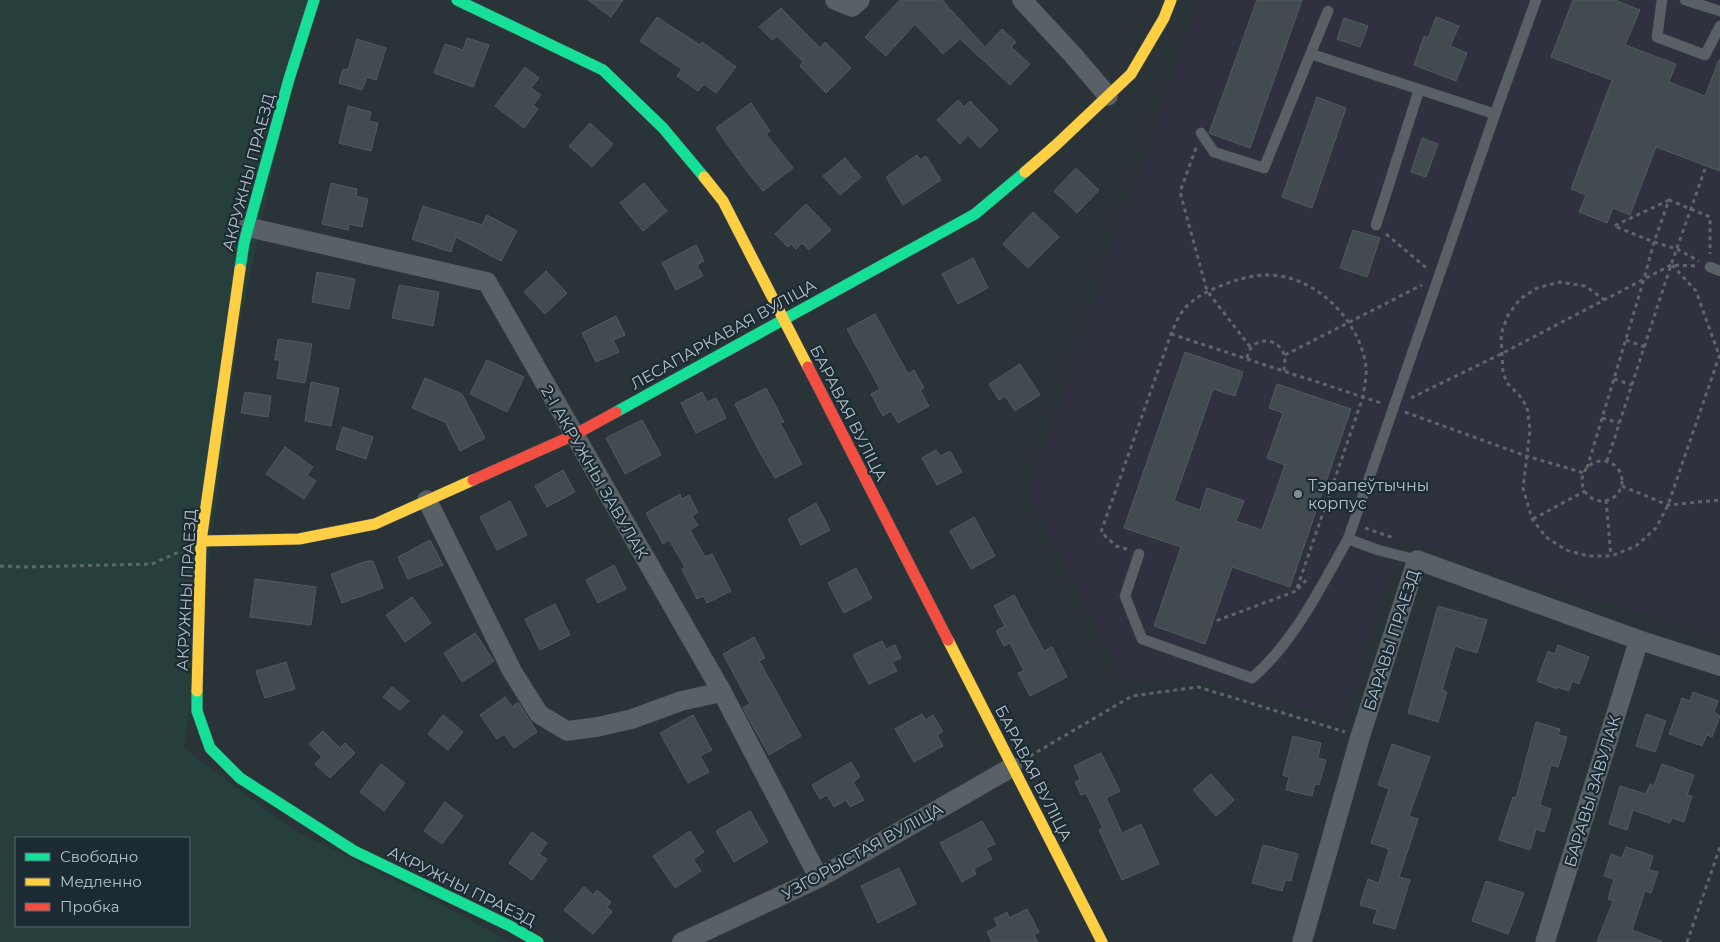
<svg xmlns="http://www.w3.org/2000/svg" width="1720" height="942" font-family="Montserrat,sans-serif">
  <rect width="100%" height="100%" fill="#293338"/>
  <polygon fill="#2f313e" points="1198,0 1720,0 1720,637 1400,539 1343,720 1190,677 1125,683 1027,494"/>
  <path fill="#263f3c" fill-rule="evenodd" d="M0,0H309L241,316L184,748L292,829L417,891L511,942H0ZM16,838H189V926H16Z"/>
  <g fill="#424b4f" stroke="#515b5f">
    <polygon points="588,0 623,0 611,17"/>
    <polygon points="900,0 942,0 985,47 1002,29 1016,42 1011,47 1030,64 1010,85 960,39 943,54 915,24 886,56 865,37"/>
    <polygon points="1257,0 1302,0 1250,148 1209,133"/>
    <polygon points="1573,0 1615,0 1640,10 1625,45 1676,64 1669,82 1705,96 1719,60 1720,60 1720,171 1656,147 1630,215 1613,208 1607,223 1579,212 1586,195 1571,189 1612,80 1551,57"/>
    <polygon points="781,8 820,48 825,42 851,68 826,93 800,66 803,62 777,36 772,40 759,27"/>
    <polygon points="657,17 700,45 702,42 736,67 716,93 704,84 698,91 677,76 682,69 640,41"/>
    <polygon points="1436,17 1459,26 1450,46 1467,53 1456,81 1414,65 1424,36 1428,38"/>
    <polygon points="1344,18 1368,26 1360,47 1337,39"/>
    <polygon points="467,38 489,45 473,87 434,73 445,44 463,50"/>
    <polygon points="357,39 386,48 376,80 367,77 362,90 339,83 343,69 348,70"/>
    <polygon points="525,67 539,78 531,88 541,95 533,105 538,109 524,128 495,106"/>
    <polygon points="1317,97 1346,108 1312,208 1282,197"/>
    <polygon points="958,100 964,107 970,101 998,130 980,148 968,135 960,144 937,120"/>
    <polygon points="751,103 770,131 766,134 793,168 763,191 742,165 716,128"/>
    <polygon points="348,106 371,112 369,121 378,123 371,151 339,143"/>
    <polygon points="590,123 613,144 592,167 569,146"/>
    <polygon points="1422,138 1438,144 1426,177 1411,172"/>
    <polygon points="917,155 920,160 926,156 941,180 903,205 886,177"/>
    <polygon points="845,158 861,177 840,195 823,176"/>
    <polygon points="1076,168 1099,190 1077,213 1054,191"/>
    <polygon points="331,183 357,189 356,196 368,199 362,227 349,224 348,230 322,224"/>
    <polygon points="644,183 667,211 643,231 620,203"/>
    <polygon points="806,204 831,230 809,250 802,243 796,249 791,244 788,247 775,234"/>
    <polygon points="423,206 482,225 487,215 517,231 501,261 456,237 451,252 412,239"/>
    <polygon points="1033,212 1059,237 1028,268 1003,244"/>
    <polygon points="1353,230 1380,238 1367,277 1340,268"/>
    <polygon points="696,245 704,261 697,265 703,276 676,290 662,263"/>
    <polygon points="973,258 988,288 958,304 942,274"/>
    <polygon points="546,271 567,293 545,314 524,292"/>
    <polygon points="317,272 355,279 349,309 312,302"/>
    <polygon points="399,285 439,292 433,326 392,318"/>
    <polygon points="875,314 908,374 914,370 924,388 920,390 929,406 898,423 891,411 883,416 871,394 880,389 847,329"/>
    <polygon points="616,316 625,335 613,340 619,352 596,362 582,333"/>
    <polygon points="278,339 312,344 305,383 277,378 280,360 275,360"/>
    <polygon points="1185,352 1243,372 1235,396 1213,389 1174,501 1200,510 1207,488 1244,501 1236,521 1262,530 1285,465 1267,458 1283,413 1269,408 1277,384 1351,409 1290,587 1232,567 1205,644 1154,626 1181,547 1124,528"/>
    <polygon points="487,360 524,377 507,412 470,394"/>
    <polygon points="1020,364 1040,395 1015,411 1005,396 999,400 989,384"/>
    <polygon points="425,378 462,394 485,438 460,451 445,422 412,408"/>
    <polygon points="311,382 339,388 331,426 305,421"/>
    <polygon points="766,388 784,422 780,423 802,464 775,478 758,449 735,404"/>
    <polygon points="245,392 271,396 268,417 241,413"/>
    <polygon points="702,392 707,402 716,398 726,418 696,433 681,403"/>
    <polygon points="642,420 661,455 625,474 606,438"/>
    <polygon points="343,427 373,437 366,459 336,449"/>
    <polygon points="285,447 313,467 307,475 316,481 304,499 266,474"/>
    <polygon points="936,450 940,456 950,451 962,472 937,485 922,458"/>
    <polygon points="563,470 575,492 547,507 535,486"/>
    <polygon points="680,494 682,499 689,495 698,512 692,516 698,525 690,530 705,557 712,554 731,591 707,603 703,596 697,599 682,569 685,567 669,540 663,544 646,513"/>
    <polygon points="510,501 527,535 497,550 480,517"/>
    <polygon points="816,503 830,530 801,545 788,519"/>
    <polygon points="974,517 995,556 971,569 950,531"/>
    <polygon points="430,540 443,565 408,579 398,557"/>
    <polygon points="367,561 373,561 383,588 342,603 331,574"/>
    <polygon points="614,565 626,589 598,603 586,580"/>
    <polygon points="856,568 872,598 844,613 828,583"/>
    <polygon points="255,579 316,587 311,625 250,617"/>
    <polygon points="1014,595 1044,651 1052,647 1067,677 1030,696 1018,673 1024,671 1010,643 1004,646 996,631 1005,626 994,606"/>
    <polygon points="412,597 431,623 405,642 386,615"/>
    <polygon points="555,604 570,635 540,650 525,619"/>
    <polygon points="1438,606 1487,620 1477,653 1455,646 1442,690 1447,692 1438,722 1408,713"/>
    <polygon points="475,633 494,661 462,682 444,653"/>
    <polygon points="754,637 765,658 759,661 801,736 769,755 743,708 750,704 723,654"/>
    <polygon points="882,641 886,649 895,645 901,658 892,662 897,671 869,684 853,655"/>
    <polygon points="1558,645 1589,657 1579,684 1572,681 1569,691 1557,687 1557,689 1537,681 1548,651 1555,654"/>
    <polygon points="286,662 295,689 265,698 256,671"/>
    <polygon points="392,687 409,701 400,710 383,697"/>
    <polygon points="1693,692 1718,701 1714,712 1720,716 1712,737 1707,735 1702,746 1669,734 1682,698 1690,701"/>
    <polygon points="505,697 512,707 518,702 537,732 514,748 504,734 497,739 480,715"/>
    <polygon points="922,714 925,720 933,715 943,732 937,735 943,746 914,762 895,729"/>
    <polygon points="1646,714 1666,721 1655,752 1636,746"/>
    <polygon points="443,715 463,732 448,750 428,734"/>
    <polygon points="693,715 712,750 700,756 709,772 688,783 660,733"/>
    <polygon points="1536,722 1560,729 1558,735 1567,737 1558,767 1551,765 1540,805 1551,809 1544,832 1536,829 1530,850 1499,840 1513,797 1516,798"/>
    <polygon points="323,731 340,748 345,743 355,753 330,778 315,764 322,757 309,744"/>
    <polygon points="1293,736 1321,743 1318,758 1326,760 1319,785 1315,784 1312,796 1286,790 1289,777 1283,775"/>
    <polygon points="1392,744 1430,757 1409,816 1418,819 1399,877 1410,880 1395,929 1373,923 1377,910 1360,905 1368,879 1379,883 1389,849 1371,843 1389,789 1378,785"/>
    <polygon points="1101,753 1120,791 1106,798 1122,833 1141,824 1159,864 1122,880 1099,830 1103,828 1086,793 1081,795 1075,782 1080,779 1074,766"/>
    <polygon points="851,762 860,777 853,782 864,800 850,807 846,800 834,807 827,795 820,799 812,785"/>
    <polygon points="381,764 405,783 384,811 360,792"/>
    <polygon points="1662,764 1694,775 1687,795 1692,796 1684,822 1672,818 1670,823 1633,810 1627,830 1609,824 1620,786 1646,794 1650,784 1654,786"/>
    <polygon points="1211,774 1234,800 1216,816 1193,790"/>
    <polygon points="445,802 463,816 442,844 424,831"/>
    <polygon points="750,811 768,842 734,862 716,831"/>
    <polygon points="982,821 995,844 986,848 992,859 974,869 976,874 962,882 940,843"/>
    <polygon points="690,831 704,852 693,859 701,871 675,888 653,856"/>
    <polygon points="532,832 547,843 539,854 547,859 532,880 509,863"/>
    <polygon points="1263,845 1298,854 1291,881 1285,880 1282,891 1252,883"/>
    <polygon points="1626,847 1653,856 1649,870 1658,872 1651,893 1645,891 1632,930 1662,941 1661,942 1597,942 1613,901 1608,899 1614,879 1604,876 1611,854 1622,858"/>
    <polygon points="899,868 916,904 878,923 861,886"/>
    <polygon points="1486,881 1524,893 1508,934 1472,921"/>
    <polygon points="584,887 593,895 597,890 611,902 607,907 612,912 593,934 564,910"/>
    <polygon points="1027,909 1039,932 1034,935 1038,942 992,942 987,932 998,926 994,919 1007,912 1009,918"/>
  </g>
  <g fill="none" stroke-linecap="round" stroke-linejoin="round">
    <g stroke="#474f53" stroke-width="11">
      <g id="lane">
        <polyline points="1662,0 1657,37 1705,55 1720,26"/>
        <polyline points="1685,0 1720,11"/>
        <polyline points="1311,54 1495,114"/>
        <polyline points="1201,133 1214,152 1264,168 1328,11"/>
        <polyline points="1376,225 1419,90"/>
        <polyline points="1710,267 1720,271"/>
        <path d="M1139,554L1125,596L1142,639L1252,678C1295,641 1320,588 1348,539"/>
        <polyline points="1417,560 1378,550 1348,539 1495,114 1536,0"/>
      </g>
    </g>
    <g stroke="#474f53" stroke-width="20">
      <g id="street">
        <polyline points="835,0 852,7 860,0"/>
        <polyline points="1022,0 1073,55 1108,96"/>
        <polyline points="247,227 487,282 722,692 819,878"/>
        <polyline points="427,500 512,671 539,714 567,731 597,727 632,719 681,701 722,692"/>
        <polyline points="682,942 819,878 1012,767"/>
        <polyline points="1302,942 1360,737 1417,560 1639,640 1720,666"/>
        <polyline points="1545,942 1639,640"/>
      </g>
    </g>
    <g stroke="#474f53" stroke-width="12">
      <g id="fast">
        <polyline points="457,0 603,70 663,128 704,177"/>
        <polyline points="240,269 244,243 289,79 314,0"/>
        <polyline points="616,412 975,214 1025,172"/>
        <polyline points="197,691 197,711 210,748 240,778 354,851 510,926 538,942"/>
      </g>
    </g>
    <g stroke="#474f53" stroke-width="12">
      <g id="slow">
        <polyline points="1025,172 1056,145 1131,74 1164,18 1171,0"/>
        <polyline points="704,177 723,201 808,367"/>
        <polyline points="201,541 299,539 375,524 473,480"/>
        <polyline points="948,640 1102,942"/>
        <polyline points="197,691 201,541 240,269"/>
      </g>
    </g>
    <g stroke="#474f53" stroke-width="12">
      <g id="jam">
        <polyline points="808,367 948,640"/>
        <polyline points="473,480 574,435 616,412"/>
      </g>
    </g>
    <g stroke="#5d6669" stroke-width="3" stroke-dasharray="4 4" stroke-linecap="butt">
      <polyline points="1196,148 1180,192 1207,291 1251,348"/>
      <polyline points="1669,200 1614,226 1654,242 1677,249 1699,261"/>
      <polyline points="1386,234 1429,270"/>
      <polyline points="1672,265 1696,291 1719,355"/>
      <polyline points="1605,300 1585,286 1560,282 1537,288 1520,299 1508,315 1501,334 1503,372 1507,383 1519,395 1527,407 1530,430 1523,488 1532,519 1546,537 1566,550 1588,556 1611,556 1636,546 1656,528 1668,505 1720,354"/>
      <polyline points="1171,334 1381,403"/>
      <polyline points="1626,340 1645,347"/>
      <polyline points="1285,355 1422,285"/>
      <path d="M1247,358C1248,354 1249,350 1252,347C1261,336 1281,341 1284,355C1286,359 1284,366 1284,371"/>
      <polyline points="1614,379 1632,385"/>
      <polyline points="1411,398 1501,354 1671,265 1698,266"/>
      <polyline points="1405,412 1526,456 1584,473"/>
      <polyline points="1602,418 1619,423"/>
      <polyline points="1607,461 1671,265 1706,166"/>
      <circle cx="1602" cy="481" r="20"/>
      <polyline points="1587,468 1644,279 1654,242 1669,200 1710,217 1710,254"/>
      <polyline points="1622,486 1668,505 1720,500"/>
      <polyline points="1606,500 1611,556"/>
      <polyline points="1533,519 1585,491"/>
      <polyline points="1365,528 1394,538"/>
      <path d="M1127,549L1116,546L1101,532L1171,334C1175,325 1179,314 1186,307C1197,295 1213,289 1228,283C1242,278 1254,275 1269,275C1317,276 1360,321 1366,367C1367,376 1364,388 1363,397L1296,591L1213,622"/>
      <polyline points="0,566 25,567 152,564 181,551"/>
      <polyline points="1298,589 1309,577"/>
      <polyline points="1030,756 1132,696 1198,687 1345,732"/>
      <polyline points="1687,942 1720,847"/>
    </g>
    <use href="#lane" stroke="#596166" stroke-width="10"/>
    <use href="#street" stroke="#596166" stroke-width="19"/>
    <use href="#fast" stroke="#16e098" stroke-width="11"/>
    <use href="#slow" stroke="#ffcf43" stroke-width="11"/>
    <use href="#jam" stroke="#f24e42" stroke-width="11"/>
  </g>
  <circle fill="#838f96" stroke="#1c2b33" stroke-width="2" cx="1298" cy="494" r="5"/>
  <g text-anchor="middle" stroke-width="4.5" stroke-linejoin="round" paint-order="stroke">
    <g font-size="16" fill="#b3c1c9" stroke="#1c2b33">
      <text transform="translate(248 172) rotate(-75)" y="6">АКРУЖНЫ ПРАЕЗД</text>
      <text transform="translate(723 334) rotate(-29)" y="6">ЛЕСАПАРКАВАЯ ВУЛІЦА</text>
      <text transform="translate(849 413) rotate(63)" y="6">БАРАВАЯ ВУЛІЦА</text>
      <text transform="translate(595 472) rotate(60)" y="6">2-І АКРУЖНЫ ЗАВУЛАК</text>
      <text transform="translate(186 590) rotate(-87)" y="6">АКРУЖНЫ ПРАЕЗД</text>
      <text transform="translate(1391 640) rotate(-72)" y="6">БАРАВЫ ПРАЕЗД</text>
      <text transform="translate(1034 773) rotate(63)" y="6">БАРАВАЯ ВУЛІЦА</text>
      <text transform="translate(1592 791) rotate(-73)" y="6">БАРАВЫ ЗАВУЛАК</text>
      <text transform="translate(862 851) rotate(-29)" y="6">УЗГОРЫСТАЯ ВУЛІЦА</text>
      <text transform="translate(462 886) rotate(26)" y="6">АКРУЖНЫ ПРАЕЗД</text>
    </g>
    <g font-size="16" fill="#b3c1c9" stroke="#1c2b33" text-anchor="start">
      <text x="1308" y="491">Тэрапеўтычны<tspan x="1308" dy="18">корпус</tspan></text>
    </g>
  </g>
  <rect x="15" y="837" width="175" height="90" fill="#1c2b33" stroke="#58676f"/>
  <rect x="25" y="853" width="25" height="8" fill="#16e098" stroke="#58676f"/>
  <text x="60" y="862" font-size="15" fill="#b3c1c9">Свободно</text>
  <rect x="25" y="878" width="25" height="8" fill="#ffcf43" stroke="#58676f"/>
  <text x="60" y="887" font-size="15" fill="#b3c1c9">Медленно</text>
  <rect x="25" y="903" width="25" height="8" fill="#f24e42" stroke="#58676f"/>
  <text x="60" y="912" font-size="15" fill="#b3c1c9">Пробка</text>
</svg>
